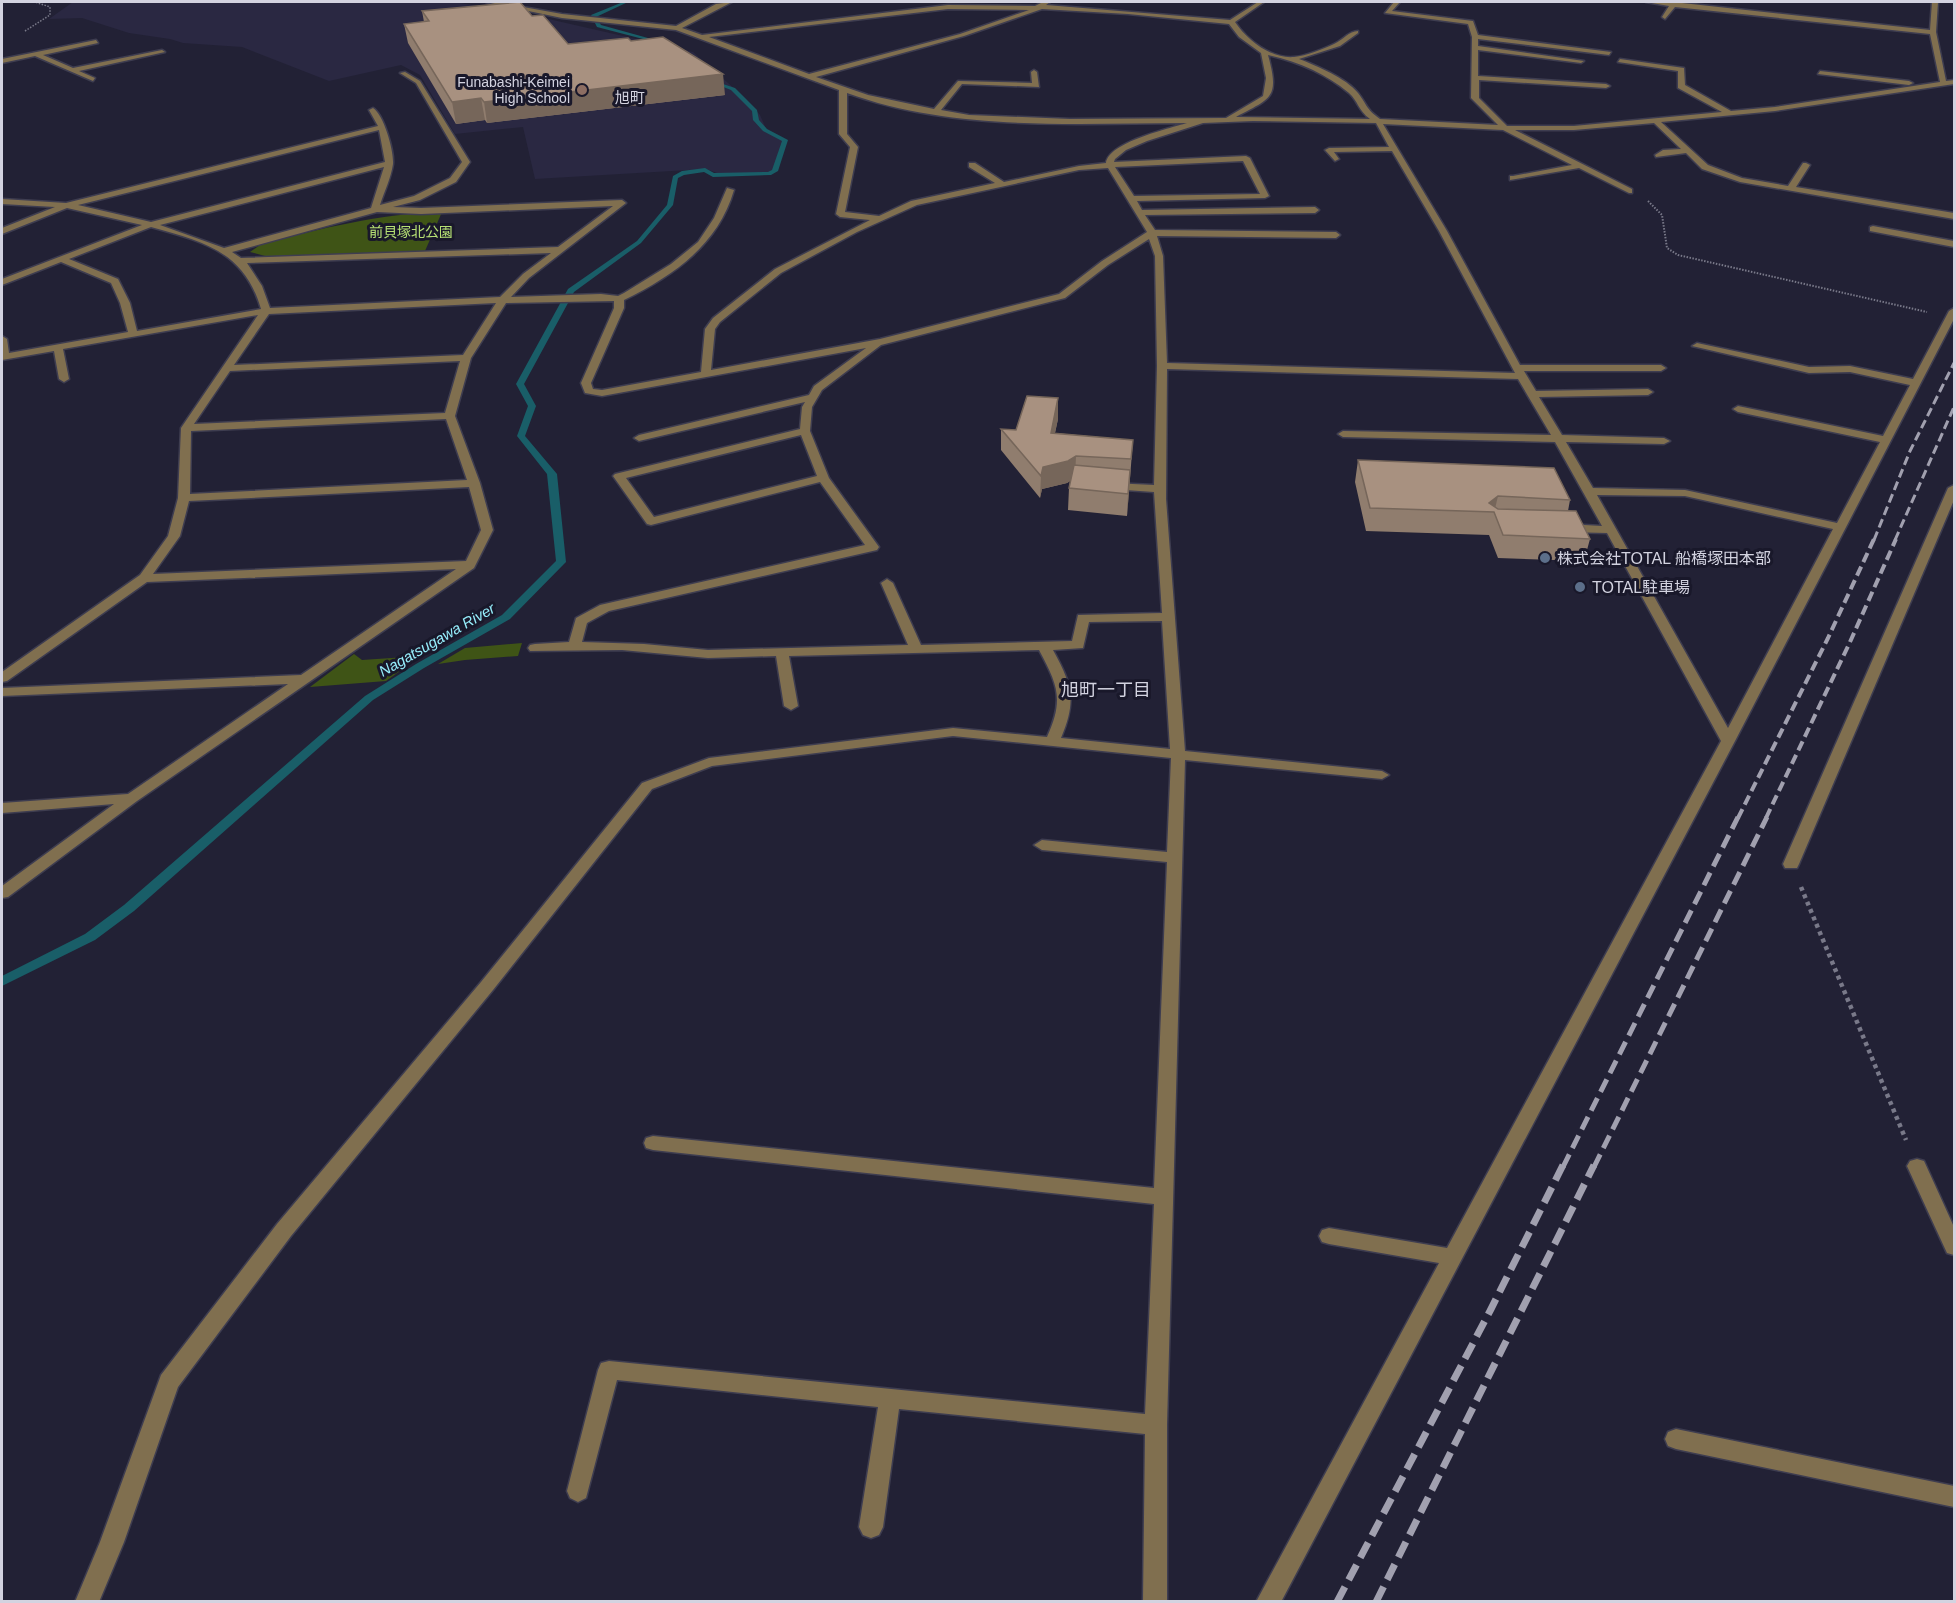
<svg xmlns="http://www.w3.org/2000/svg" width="1956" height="1603" font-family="Helvetica,'Noto Sans JP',sans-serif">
  <rect width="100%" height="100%" fill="#222135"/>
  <polygon fill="#2a2842" points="73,2 454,2 531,15 693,52 745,98 760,115 767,131 788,141 781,144 773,171 767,173 717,173 706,169 535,179 523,127 455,134 420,75 401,65 329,81 242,47 183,43 170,39 129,33 82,18 49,19"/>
  <g fill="#3f5416">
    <path d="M442,212L425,251L269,257L250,252L260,245C321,228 379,214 442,212Z"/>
    <polygon points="522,643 518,656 465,660 438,664 465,648"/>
    <polygon points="354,654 362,660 421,656 386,681 310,687"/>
  </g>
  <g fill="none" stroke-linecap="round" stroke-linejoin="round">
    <g fill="#195e68" fill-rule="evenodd">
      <polygon points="623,2 628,2 596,17 601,25 666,43 666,45 597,27 591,15"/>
      <polygon points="708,79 735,88 757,110 759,120 767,129 788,140 778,171 771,175 713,177 704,172 684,175 678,178 673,205 641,243 574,292 524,384 536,406 525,436 557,474 566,562 564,564 510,619 424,668 373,700 134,911 95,940 2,986 2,976 85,934 124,905 365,696 416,664 502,615 556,561 547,474 517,436 528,406 516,384 568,289 637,241 667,205 673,176 682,171 705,168 714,173 768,172 772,170 782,141 763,131 753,120 752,111 731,90 708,81"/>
    </g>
    <g stroke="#3e3d50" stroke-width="3">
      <g id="minor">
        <path d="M486,2H496L562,14L676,26L716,4L732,2L682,28L702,35L948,5L1035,6L1043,2H1050L1046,5L1230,20L1258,2H1264L1235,22C1247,40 1271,59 1294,57C1306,56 1323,49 1334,44C1343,40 1349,31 1358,31V33L1340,46L1299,59C1317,66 1346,78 1358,93C1368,106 1365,108 1380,119L1498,125L1471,98L1472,37L1468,24L1385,13L1394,2H1400L1392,11L1473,21L1478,35L1611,52L1609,55L1478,39V46L1584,61L1581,63L1478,50V76L1606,84L1610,86L1606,88L1479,80V98L1507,126H1574L1722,112L1678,88V71L1618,62L1620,59L1684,68L1685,85L1731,111L1775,107L1940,82L1930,34L1675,7L1665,19L1662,17L1669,6L1646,2H1673L1930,30L1932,2H1938L1936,32L1946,81L1954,80V84L1775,111L1661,122L1708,165L1742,178L1788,186L1803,163H1806L1810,165L1796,187L1954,213V219L1740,182L1702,169L1686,153L1656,157L1655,155L1663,150L1681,149L1654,123L1574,130H1515L1632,189V193H1629L1579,168L1510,180V176H1513L1572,165L1503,130L1383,124L1447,231L1520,365H1661L1666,368L1661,371H1524L1536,391L1648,389L1653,392L1648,395L1539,397L1562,435L1664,438L1670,441L1664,444L1566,442L1593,488L1685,490L1837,523L1880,442L1738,412L1733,409L1738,406L1883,436L1910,385L1850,372L1809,373L1692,346L1697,343L1809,367L1850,366L1913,379L1949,311L1954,308V319L1735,741L1281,1602H1256L1439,1263L1329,1244L1322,1242L1319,1236L1322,1230L1329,1228L1447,1248L1721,741L1607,533L1566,532L1560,528L1566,524L1602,526L1555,442L1343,437L1338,434L1343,431L1551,435L1518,379L1167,369L1166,499L1185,751L1382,771L1389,775L1382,779L1185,760L1167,1425V1602H1143L1145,1434L899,1409L883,1527L879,1535L871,1538L863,1535L859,1527L878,1407L617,1380L586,1498L578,1502L570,1498L567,1491L598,1370L601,1363L609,1361L1145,1414L1154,1204L653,1150L646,1148L644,1143L646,1138L653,1136L1154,1188L1167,862L1042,850L1034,845L1042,840L1167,852L1171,758L953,736L712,766L652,789L493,990L291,1236L178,1387L124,1542L99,1602H75L100,1542L161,1375L277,1224L481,982L642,783L709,758L953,728L1047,737C1064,700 1058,685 1039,650L789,656L798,706L791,710L784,706L776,656L708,658L622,650L530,651L528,648L530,645L535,644L569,642L576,618L600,605L865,545L820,482L651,525L647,524L613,476L615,474L800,429L802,407L805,402L639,441L634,438L639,435L809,395L814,386L866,348L602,396L585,393L581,383L614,308V301L506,303L471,358L455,416L480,483L493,530L474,568L137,801L8,897L2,898V886L114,804L2,813V803L128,794L288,684L2,696V688L301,675L456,569L147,582L7,681L2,682V672L140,575L168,536L178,498L181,428L258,315L63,349L69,379L64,382L59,379L54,351L2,360V336L7,339L9,353L128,332L120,303L111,283L61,262L2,285V279L142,225L67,208L2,234V228L55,207L2,204V199L66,203L378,126L369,110L373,108C384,115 394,151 393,164C391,178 384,192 380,205L414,196L450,178L462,162L416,83L400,73L405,72L420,81L470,162L456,182L420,200L393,207L421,208L622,200L626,203L529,278L511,297L601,294L618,296L624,293L671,264L698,242L714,218L727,188L734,190C718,245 673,276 624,300V308L591,383L593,389L602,390L701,372L705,329L713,318L775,269L870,220L840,217L836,214L850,147L839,134V90L676,30L562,18ZM948,9L1029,10L960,34L809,74L709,37ZM1042,9L1128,14L1229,24L1239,37L1261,53L1266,78L1263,96L1226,118L1070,119L969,115L941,110L962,84L1039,87L1037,72L1034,70L1031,72L1032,83L958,81L934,109L868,95L816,77L964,36ZM1268,55C1299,62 1325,73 1349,93C1358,101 1358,110 1370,119L1236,117C1271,98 1280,99 1268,55ZM847,93C954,132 1075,123 1187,123C1168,129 1109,142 1106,163L1079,166L1004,182L975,163H969V167L995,183L911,201L879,216L845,212L858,147L847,134ZM1253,121L1376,123L1389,147L1329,148L1325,150L1335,161L1339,159L1334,152L1392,151L1439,231L1515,373L1167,363L1163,256L1157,236L1336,238L1340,235L1336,232L1155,230L1145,215L1315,213L1319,210L1315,207L1142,210L1137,201L1265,198L1269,196L1250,158L1246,156L1114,162L1115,159L1126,150L1147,141L1203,123ZM379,130L385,162L151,222L78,205ZM1243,161L1260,194L1134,196L1115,167ZM384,167L371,208L224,248L160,225ZM1108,168L1147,232L1102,261L1059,294L880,339L711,370L715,329L720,322L781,273L857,232L917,205L1079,170ZM613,206L558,247L241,258L232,252L377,212L421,214ZM151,227C204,242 244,251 261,309L137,331L130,303L118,279L69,259ZM1149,239L1155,256L1157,366L1154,485L1111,483L1105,486L1111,489L1154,492L1162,613L1078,615L1072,641L921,645L893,583L887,579L881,583L908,645L708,650L644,644L582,642L587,623L609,611L877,550L879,547L829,478L810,431L812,407L822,390L881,345L1065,298L1108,265ZM551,253L523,274L500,297L270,308L262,286L247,263ZM496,303L463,355L234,365L269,314ZM460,361L445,413L194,424L230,371ZM446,419L467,480L190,494L191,431ZM801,435L817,476L654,517L626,478ZM469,487L481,530L466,561L153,574L180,536L189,501ZM1597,495L1685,496L1833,529L1728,728ZM1162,621L1170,749L1061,738C1077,700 1072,685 1053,650L1083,648L1089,622Z"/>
        <polygon points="96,40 98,43 43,55 73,68 162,50 165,52 79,71 95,78 93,81 35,56 2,63 2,59"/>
        <polygon points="1820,71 1909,81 1913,83 1909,85 1818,74"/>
        <polygon points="1873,226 1954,241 1954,247 1870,231 1870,227"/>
        <polygon points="1954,485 1954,500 1799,864 1797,868 1785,868 1783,864 1948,488"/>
        <polygon points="1917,1159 1924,1161 1954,1227 1954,1255 1947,1253 1907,1166 1910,1161"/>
        <polygon points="1676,1429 1954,1486 1954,1507 1676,1449 1668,1446 1665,1439 1668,1432"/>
      </g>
    </g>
    <polyline stroke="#797989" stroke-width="1.5" stroke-dasharray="1.5 1.5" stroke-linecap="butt" points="25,31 50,15 50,7 35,2"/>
    <polyline stroke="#797989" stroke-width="2" stroke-dasharray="1.5 1.5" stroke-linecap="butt" points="1648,201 1662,215 1667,248 1678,255 1927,312"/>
    <polyline stroke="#797989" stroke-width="4.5" stroke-dasharray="4 4" stroke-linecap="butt" points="1801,887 1906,1140"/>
    <use href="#minor" fill="#806f4f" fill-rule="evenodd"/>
    <g stroke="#a1a0af" stroke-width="3" stroke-dasharray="9 4.5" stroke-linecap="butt">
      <polyline points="1874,540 1910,451 1954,363"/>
      <polyline points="1895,540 1954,407"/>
    </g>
    <g stroke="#a1a0af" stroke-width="4" stroke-dasharray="10 5" stroke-linecap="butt">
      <polyline points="1738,818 1828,638 1874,539"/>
      <polyline points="1766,818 1850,642 1896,539"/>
    </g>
    <g stroke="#a1a0af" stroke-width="5" stroke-dasharray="14 7" stroke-linecap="butt">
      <polyline points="1563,1167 1738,817"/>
      <polyline points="1594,1167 1767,817"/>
    </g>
    <g stroke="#a1a0af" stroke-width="7" stroke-dasharray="17 8" stroke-linecap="butt">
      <polyline points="1337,1602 1491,1309 1563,1165"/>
      <polyline points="1376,1602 1594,1165"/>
    </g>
  </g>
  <g fill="#907d6e">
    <polygon points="422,11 532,16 568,44 631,41 725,95 487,123 485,120 456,124 408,43 404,24 424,22"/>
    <polygon points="1058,419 1055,433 1133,440 1127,516 1068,510 1069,488 1070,481 1067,483 1042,489 1040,498 1001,450 1001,429 1016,430"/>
    <polygon points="1358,460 1570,500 1568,511 1590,539 1584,561 1498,558 1489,535 1366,531 1355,482"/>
  </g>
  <g fill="#76665a">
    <polygon points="723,74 725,95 487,123 484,102"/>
    <polygon points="481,98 485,120 456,124 452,102"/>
    <polygon points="1058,398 1058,419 1050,455 1051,433"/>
    <polygon points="1076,456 1075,478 1067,483 1042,489 1040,498 1041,476 1043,467"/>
    <polygon points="1130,470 1129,492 1127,516 1128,494"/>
    <polygon points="1498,496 1494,513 1489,503"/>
  </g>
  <g fill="#a89180" stroke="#76665a" stroke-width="1.5">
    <polygon points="520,2 532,16 543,15 568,44 628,38 631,41 663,37 723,74 484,102 481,98 452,102 404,24 429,21 422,11"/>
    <polygon points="1027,396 1058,398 1051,433 1133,440 1131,459 1076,456 1068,461 1043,467 1041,476 1001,429 1016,430"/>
    <polygon points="1358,460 1554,468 1570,500 1498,496 1489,503 1498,509 1576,511 1590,539 1503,535 1494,512 1370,508"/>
    <polygon points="1074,465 1130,470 1128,494 1069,488"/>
  </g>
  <circle fill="#8d6e63" stroke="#19182a" stroke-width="2" cx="582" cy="90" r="6"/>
  <g fill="#5c6f8a" stroke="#19182a" stroke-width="2">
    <circle cx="1545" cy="558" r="6"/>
    <circle cx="1580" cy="587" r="6"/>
  </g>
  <g text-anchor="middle" stroke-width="6" stroke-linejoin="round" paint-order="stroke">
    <g font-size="14" fill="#d3d3e0" stroke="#19182a" text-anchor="end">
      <text x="570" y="87">Funabashi-Keimei<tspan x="570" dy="16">High School</tspan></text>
    </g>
    <g font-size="14" fill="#b6e074" stroke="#19182a">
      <text x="411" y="237">前貝塚北公園</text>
    </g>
    <g font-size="15" fill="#d3d3e0" stroke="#19182a">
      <text x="630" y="103">旭町</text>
    </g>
    <g font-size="15" font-style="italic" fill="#96edfb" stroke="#19182a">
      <text transform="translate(437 640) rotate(-30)" y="5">Nagatsugawa River</text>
    </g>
    <g font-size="16" fill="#d3d3e0" stroke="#19182a" text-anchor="start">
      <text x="1557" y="564">株式会社TOTAL 船橋塚田本部</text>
      <text x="1592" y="593">TOTAL駐車場</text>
    </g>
    <g font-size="18" fill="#d3d3e0" stroke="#19182a">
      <text x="1106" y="696">旭町一丁目</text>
    </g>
  </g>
  <rect width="1956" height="1603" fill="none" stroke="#d3d3e0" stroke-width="6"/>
</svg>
